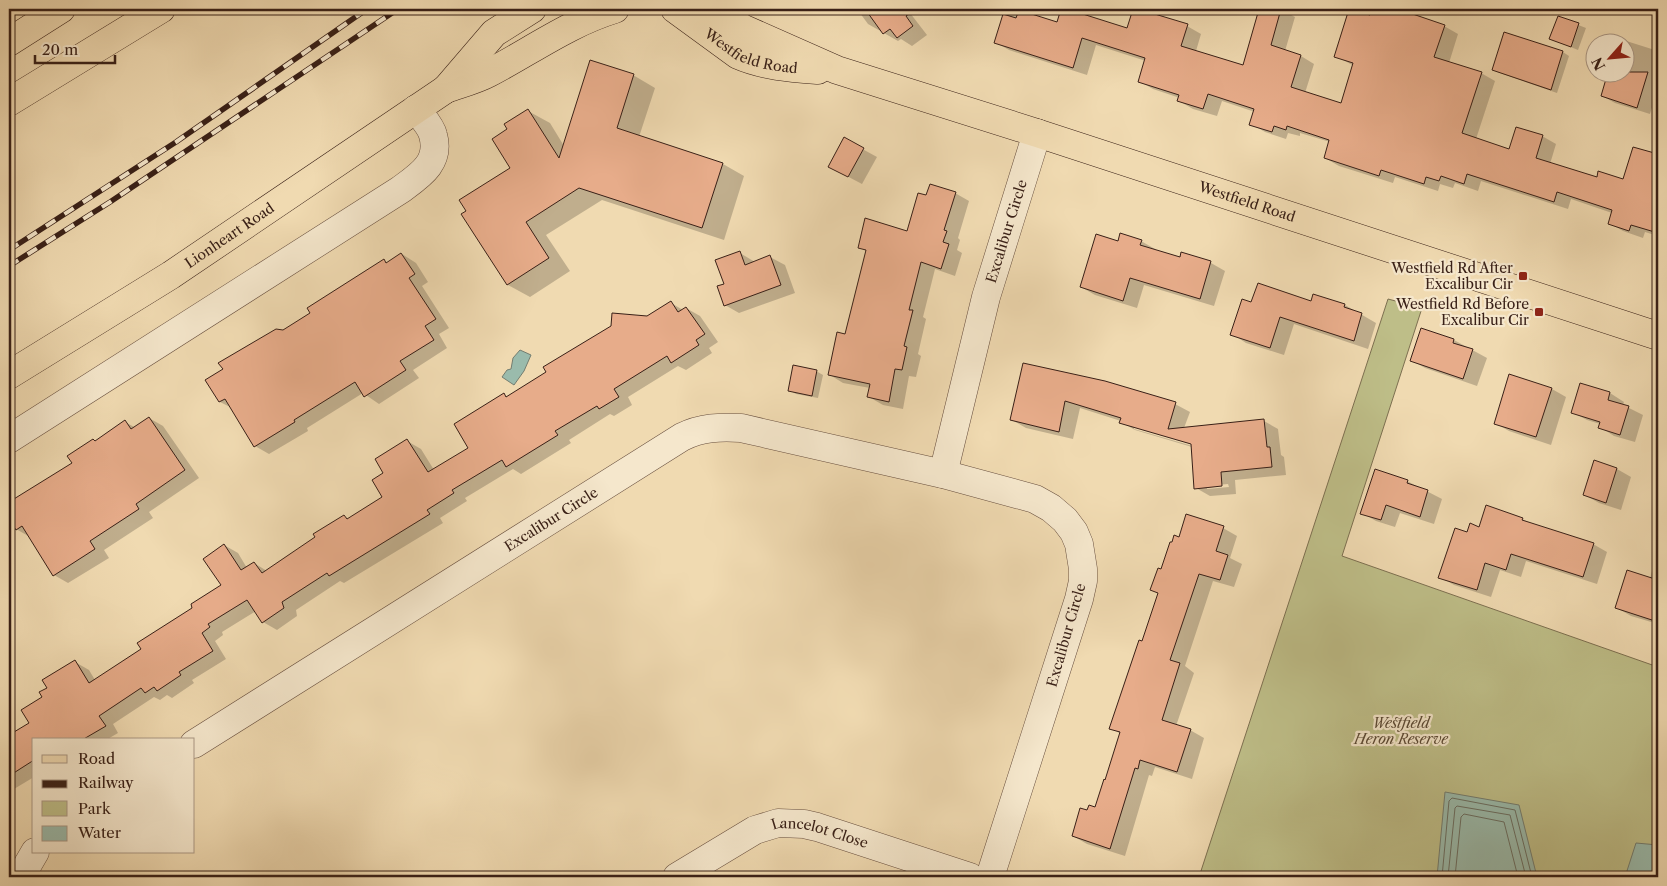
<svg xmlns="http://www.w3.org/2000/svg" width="1667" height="886" font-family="'Libre Caslon Text',serif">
  <rect width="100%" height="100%" fill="#f0dab1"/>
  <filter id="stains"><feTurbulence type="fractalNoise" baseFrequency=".004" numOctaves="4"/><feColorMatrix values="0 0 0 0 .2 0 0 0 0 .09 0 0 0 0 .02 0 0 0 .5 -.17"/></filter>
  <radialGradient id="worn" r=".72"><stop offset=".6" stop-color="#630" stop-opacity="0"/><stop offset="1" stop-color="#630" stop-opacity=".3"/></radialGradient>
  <polygon fill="#bebe88" stroke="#7c6f50" points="1388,299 1422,308 1342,556 1658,667 1658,877 1199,877"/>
  <g fill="#9abbac" stroke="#737d70">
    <polygon points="520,350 531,355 524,371 514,385 502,377 507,370 511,369 513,358"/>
    <polygon points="1445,792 1519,805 1537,877 1437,877"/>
    <polygon points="1636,843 1658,845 1658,877 1625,877"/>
  </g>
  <g fill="#0003" fill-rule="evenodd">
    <polygon points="857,9 907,9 927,35 912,46 901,39 898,41 868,24"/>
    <polygon points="1006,9 1012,9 1058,23 1063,9 1128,29 1134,9 1187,26 1201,34 1196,51 1243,66 1260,9 1280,9 1295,17 1285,51 1301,56 1314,64 1305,93 1342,105 1354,66 1336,56 1371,16 1374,9 1394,9 1444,26 1458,34 1449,63 1481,73 1495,81 1476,139 1510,151 1542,136 1556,144 1550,164 1598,178 1624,180 1653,154 1658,157 1658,236 1645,232 1643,238 1623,231 1609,223 1612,213 1571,199 1568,209 1481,181 1478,191 1455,183 1453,188 1440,184 1438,191 1395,177 1393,183 1339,166 1325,158 1330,142 1300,133 1300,136 1288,133 1286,139 1265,132 1251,124 1255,112 1222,101 1217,116 1193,109 1179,101 1180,98 1153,89 1139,81 1146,61 1096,45 1087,75 1009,50 995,42"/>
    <polygon points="1558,17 1586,28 1578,50 1551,39"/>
    <polygon points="1620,39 1658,51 1658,88 1650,114 1615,103 1602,96 1624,72 1624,42 1619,42"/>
    <polygon points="1563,52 1569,56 1557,93 1500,73 1493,70"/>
    <polygon points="633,75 655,88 639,137 723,164 744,176 724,240 602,200 546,235 570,271 530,297 508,285 463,214 512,168 509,129 528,111 550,123 564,146"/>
    <polygon points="844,139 877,157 862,184 843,174"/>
    <polygon points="955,193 969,201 958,238 960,240 957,250 962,253 955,276 935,269 923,317 926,319 918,354 921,356 916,377 909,376 903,409 883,405 869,397 870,388 843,383 830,375 846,335 866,251 860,247 908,233 927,196"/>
    <polygon points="1141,241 1155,249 1155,251 1181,258 1211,263 1225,271 1214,306 1144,285 1137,308 1095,295 1081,287 1118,242"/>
    <polygon points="740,253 755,262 770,257 785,265 795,293 739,313 725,305"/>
    <polygon points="402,254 416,263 428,282 422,286 449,328 439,334 447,348 413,370 419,378 379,404 363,393 307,428 308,431 269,454 255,446 232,408 220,402 207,381 312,314 384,260 388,263"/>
    <polygon points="1312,302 1345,305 1376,323 1368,349 1294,324 1284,355 1246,343 1232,334"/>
    <polygon points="671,303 683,310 686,308 700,316 718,342 709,348 712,353 686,370 678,366 628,397 632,405 614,416 610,414 569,440 571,443 521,474 513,469 465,498 467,501 440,518 443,523 344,583 340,581 296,610 297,616 277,630 263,622 256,611 222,632 223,635 215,641 226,659 192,680 194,683 172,698 167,695 160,700 154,697 113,724 118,733 106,740 34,740 34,777 9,792 9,737 30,723 48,689 75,662 89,670 95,680 142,649 222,585 224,545 238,553 247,568 254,563 267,571 317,537 344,516 349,519 384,497 385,474 407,441 421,449 434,470 470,449 504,395 508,397"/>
    <polygon points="1422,329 1454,340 1487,358 1477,386 1425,368 1411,360"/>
    <path d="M1024,365L1175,404L1190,412L1184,428L1264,421L1278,429L1281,455L1284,457L1286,475L1235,480L1236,494L1210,496L1196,488L1192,447L1135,430L1121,422V421L1080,408L1073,439L1026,428L1012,420ZM1134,426L1197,444L1196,447L1134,429ZM1228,484L1229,487L1207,489V486Z"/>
    <polygon points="816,371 823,375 818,398 796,394 789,390"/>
    <polygon points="1581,385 1610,393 1624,402 1623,405 1643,415 1635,442 1614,436 1600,427 1600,424 1587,420 1572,412"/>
    <polygon points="1552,389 1566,397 1551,445 1509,431 1495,423"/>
    <polygon points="149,418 163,426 199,478 149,512 153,518 104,550 109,558 68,583 54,575 30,537 16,529 9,516 9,504 73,463 96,442 125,422 136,428"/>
    <polygon points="1595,462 1617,469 1631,477 1621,510 1599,503 1585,495"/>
    <polygon points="1407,481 1442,499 1434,524 1400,513 1395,527 1376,521 1362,513"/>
    <polygon points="1522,519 1534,525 1593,544 1607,552 1597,584 1526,561 1521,577 1500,570 1491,597 1454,585 1440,577 1468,534 1480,528"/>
    <polygon points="1223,528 1237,536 1230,558 1242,564 1234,587 1213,581 1185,666 1194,673 1176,726 1190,730 1204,738 1192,779 1155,767 1152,776 1149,775 1125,856 1087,844 1073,836 1087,812 1096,809 1106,781 1121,734 1111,728 1143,643 1159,594 1152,590 1180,539"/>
    <polygon points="1653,567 1658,569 1658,624 1631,616 1617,608 1650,579"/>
  </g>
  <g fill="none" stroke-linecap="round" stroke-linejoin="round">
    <g stroke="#6a6e62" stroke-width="1">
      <polyline points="1442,877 1449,801 1452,798 1515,810 1532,877"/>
      <polyline points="1448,877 1455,808 1457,806 1510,815 1526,877"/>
      <polyline points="1455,877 1461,817 1464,814 1504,822 1518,877"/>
    </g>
  </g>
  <g fill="#e7ac8a" stroke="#392017">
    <polygon points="865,9 916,9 906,16 913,26 897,38 890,29 883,34"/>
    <polygon points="1061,9 1067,9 1127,28 1133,9 1138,9 1188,24 1181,46 1243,65 1259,9 1281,9 1271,45 1301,55 1291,87 1341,103 1353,63 1334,57 1349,9 1370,15 1372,9 1398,9 1445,25 1434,57 1482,72 1462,133 1509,149 1516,127 1543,135 1536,158 1597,177 1598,171 1623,179 1633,147 1658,154 1658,233 1631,225 1629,231 1608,224 1612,210 1557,192 1554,202 1467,174 1464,184 1441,176 1439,181 1426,177 1424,184 1381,170 1379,176 1324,158 1329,140 1287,126 1286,130 1274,126 1272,132 1249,125 1254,109 1208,94 1203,109 1177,101 1179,95 1138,82 1145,58 1082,38 1073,68 994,43 1003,14 1016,18 1019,10 1057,22"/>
    <polygon points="1558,16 1579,23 1571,47 1549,39"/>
    <polygon points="1504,32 1563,51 1551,90 1492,70"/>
    <polygon points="590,60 634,74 617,128 723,163 702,228 579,188 526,222 549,258 507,285 461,214 466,211 459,200 510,168 492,139 507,129 504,124 528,109 559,158"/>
    <polygon points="1608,72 1648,72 1637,108 1601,96"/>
    <polygon points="844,137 864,148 848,177 828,167"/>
    <polygon points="930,184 956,192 944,230 947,231 943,242 949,244 941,269 921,262 909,310 913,310 904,346 907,347 902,370 895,369 889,402 867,397 870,384 828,375 837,332 845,334 866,250 858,248 865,218 907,231 918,193 926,195"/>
    <polygon points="1120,233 1142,240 1140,245 1180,257 1181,252 1211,261 1200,299 1130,278 1123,301 1080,287 1096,234 1118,241"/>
    <polygon points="740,251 745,265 770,255 781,285 724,306 717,286 724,284 715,260"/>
    <polygon points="401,253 415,274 409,278 436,319 425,326 434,340 400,361 406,370 364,397 355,382 294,420 295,422 254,447 225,399 219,402 205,380 223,369 218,363 276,329 283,330 310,313 307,308 384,259 386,263"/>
    <polygon points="1258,283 1311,301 1313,294 1345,304 1344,307 1362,313 1354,341 1280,317 1270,348 1230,335 1242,299 1251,302"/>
    <polygon points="671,301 678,312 686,307 705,334 696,340 699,345 671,363 667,356 614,389 619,397 599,409 597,406 555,431 558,435 506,467 502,460 452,490 454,493 427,510 430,514 329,576 327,573 282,602 284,608 262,623 247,600 208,624 210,627 202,633 213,651 179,672 181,675 157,691 154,687 145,693 141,688 99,716 106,726 82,740 34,740 34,760 9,776 9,735 29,723 21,710 42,697 39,692 47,688 42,680 75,660 89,683 141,649 137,643 192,608 191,604 221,585 203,559 224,544 241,570 254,562 262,573 315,537 313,534 344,515 347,519 382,497 372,480 383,473 375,459 407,439 428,472 468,448 454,424 504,393 506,397 546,372 543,367 611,326 612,313 647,316"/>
    <polygon points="1421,328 1454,339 1453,343 1473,349 1463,379 1410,361"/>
    <polygon points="1023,363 1105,381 1176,402 1168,429 1264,419 1267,447 1270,447 1272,467 1221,472 1222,486 1194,489 1191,444 1119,423 1121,418 1065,401 1059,432 1010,420"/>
    <polygon points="793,365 817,370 812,396 788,391"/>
    <polygon points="1509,374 1552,388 1536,437 1494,424"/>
    <polygon points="1580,383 1610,392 1608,400 1629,406 1620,435 1598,428 1600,422 1571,413"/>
    <polygon points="149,417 185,470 136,504 139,509 90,541 95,549 53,576 22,526 16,530 9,519 9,502 72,463 67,456 93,439 95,441 125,420 131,429"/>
    <polygon points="1594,460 1617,468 1606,503 1583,495"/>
    <polygon points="1375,469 1408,480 1407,483 1428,490 1420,517 1386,505 1381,520 1360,514"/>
    <polygon points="1486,505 1523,518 1522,520 1594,543 1583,577 1511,554 1506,570 1485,563 1477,590 1438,578 1455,528 1467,532 1470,523 1479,527"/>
    <polygon points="1186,514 1224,526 1216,551 1228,555 1220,580 1199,574 1170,660 1180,663 1162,720 1191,729 1177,772 1140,760 1138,769 1135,768 1110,849 1072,836 1080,808 1087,810 1089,805 1095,807 1104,779 1105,780 1120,732 1109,729 1139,640 1142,641 1158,593 1150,590 1158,568 1161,569 1170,542 1172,542 1174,535 1179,537"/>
    <polygon points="1627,570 1658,580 1658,622 1615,608"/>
  </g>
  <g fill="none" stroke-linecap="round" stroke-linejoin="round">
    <g stroke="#674e3e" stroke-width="29">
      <g id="minor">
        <path d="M9,439L400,190C419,176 441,163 433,135C431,126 421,116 416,109"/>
        <path id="s1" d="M943,474L986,297L1037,133"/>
        <path id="s2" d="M194,744L682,437C702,427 720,427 741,428L943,474L1035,499L1051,508L1065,520L1074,532L1079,544L1083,569V581L1079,599L990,877"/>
        <polyline points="24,877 28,864 35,852"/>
        <path id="s3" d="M677,877L755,830L778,823L804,824L817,827L970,877"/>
      </g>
    </g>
    <g stroke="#392017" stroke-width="29">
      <g id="major">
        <path id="s4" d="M675,9L738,55C763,66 791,68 818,70"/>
        <path id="s5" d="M717,9L742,28L837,70L1037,133L1658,336"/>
        <path d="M446,89C460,84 476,80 489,73C531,51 569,23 615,9"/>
        <path id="s6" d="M9,375L171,275L446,89L494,33L532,9"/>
      </g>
    </g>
    <g stroke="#392017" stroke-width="29">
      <g id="highway">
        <polyline points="9,42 61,9"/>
        <polyline points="9,102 161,9"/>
      </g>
    </g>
    <use href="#minor" stroke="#f5e7cc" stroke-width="28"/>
    <use href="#major" stroke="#f0dab1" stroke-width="28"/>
    <use href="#highway" stroke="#f0dab1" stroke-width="28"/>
    <g stroke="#392017" stroke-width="5.5">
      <g id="rail">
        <polyline points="9,250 176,142 367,9"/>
        <polyline points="9,266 110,202 398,9"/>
      </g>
    </g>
    <use href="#rail" stroke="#f5e7cc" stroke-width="4" stroke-dasharray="11" stroke-linecap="butt"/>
  </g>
  <g fill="#8f2418" stroke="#f5e7cc" stroke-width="2">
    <rect x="1518" y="271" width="10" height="10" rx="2.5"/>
    <rect x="1534" y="307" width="10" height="10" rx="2.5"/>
  </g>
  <g text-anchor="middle" stroke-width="4.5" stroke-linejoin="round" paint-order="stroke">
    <g font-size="14" fill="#392017" stroke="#f5e7cc">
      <text dy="5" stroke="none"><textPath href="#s4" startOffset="89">Westfield Road</textPath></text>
      <text dy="5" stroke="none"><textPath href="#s5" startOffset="566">Westfield Road</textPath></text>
      <text dy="5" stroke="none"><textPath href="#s1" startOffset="251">Excalibur Circle</textPath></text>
      <text dy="5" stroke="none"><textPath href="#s6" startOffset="261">Lionheart Road</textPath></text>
      <text dy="5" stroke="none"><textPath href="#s2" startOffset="422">Excalibur Circle</textPath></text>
      <text transform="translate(1066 635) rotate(-74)" y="5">Excalibur Circle</text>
      <text dy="5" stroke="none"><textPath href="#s3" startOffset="158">Lancelot Close</textPath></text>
    </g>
    <g font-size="14" fill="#392017" stroke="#f5e7cc" text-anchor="end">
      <text x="1513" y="273">Westfield Rd After<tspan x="1513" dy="16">Excalibur Cir</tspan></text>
      <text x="1529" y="309">Westfield Rd Before<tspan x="1529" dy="16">Excalibur Cir</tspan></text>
    </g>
    <g font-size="14" font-style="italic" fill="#5a4833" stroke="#f5e7cc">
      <text x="1401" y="728">Westfield<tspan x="1401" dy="16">Heron Reserve</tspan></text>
    </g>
  </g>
  <rect width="1667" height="886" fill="none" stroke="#f0dab1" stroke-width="30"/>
  <rect x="10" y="10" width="1647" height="866" fill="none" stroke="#392017" stroke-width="2.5"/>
  <rect x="15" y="15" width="1637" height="856" fill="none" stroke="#392017"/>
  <rect x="32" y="738" width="162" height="115" fill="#f5e7cc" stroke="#aa9784"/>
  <rect x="42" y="755" width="25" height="8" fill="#f0dab1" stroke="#aa9784"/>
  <text x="78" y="764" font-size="15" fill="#392017">Road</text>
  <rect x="42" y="780" width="25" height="8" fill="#392017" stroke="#aa9784"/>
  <text x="78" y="788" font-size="15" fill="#392017">Railway</text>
  <rect x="42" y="801" width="25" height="15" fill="#bebe88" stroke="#aa9784"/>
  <text x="78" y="814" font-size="15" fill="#392017">Park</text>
  <rect x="42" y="826" width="25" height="15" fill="#9abbac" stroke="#aa9784"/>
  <text x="78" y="838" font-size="15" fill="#392017">Water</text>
  <g transform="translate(1610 58) rotate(243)"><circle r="24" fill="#f5e7cc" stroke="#aa9784"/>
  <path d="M0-4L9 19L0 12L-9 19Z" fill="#8f2418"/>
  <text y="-8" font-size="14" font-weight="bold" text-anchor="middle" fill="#392017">N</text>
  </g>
  <path d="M35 55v8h80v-8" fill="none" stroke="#392017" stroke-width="2.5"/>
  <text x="42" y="55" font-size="15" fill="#392017" stroke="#f5e7cc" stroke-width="4" paint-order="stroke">20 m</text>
  <rect width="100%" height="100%" filter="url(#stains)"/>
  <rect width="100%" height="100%" fill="url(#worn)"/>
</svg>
